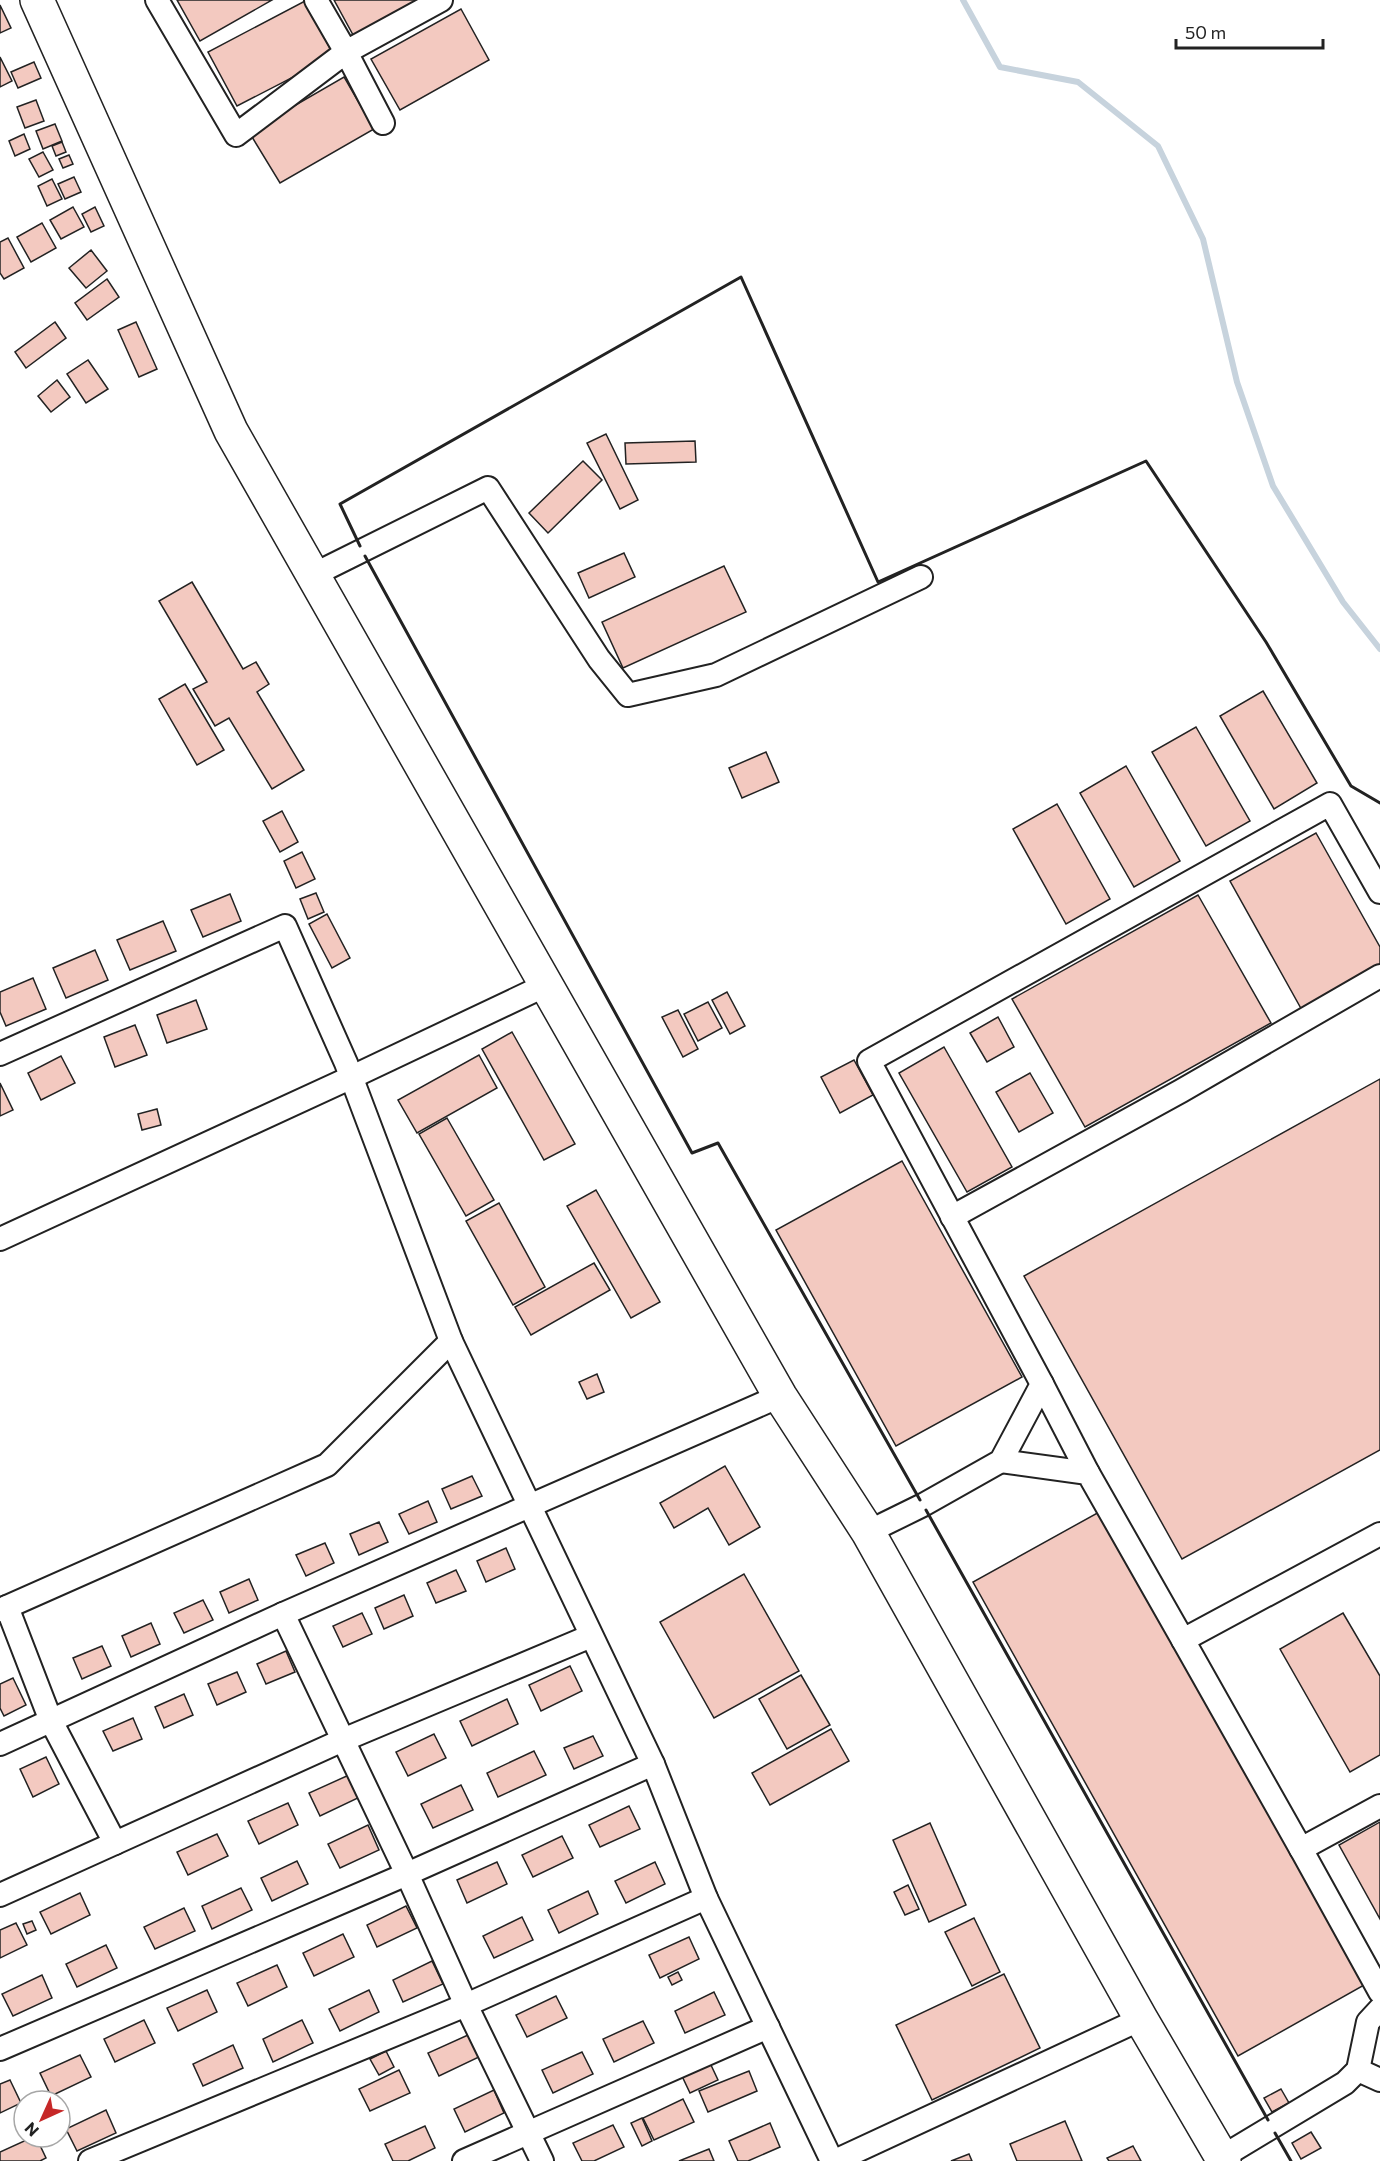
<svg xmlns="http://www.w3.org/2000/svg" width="1380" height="2161" font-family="Commissioner,sans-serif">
  <rect width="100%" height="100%" fill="#fff"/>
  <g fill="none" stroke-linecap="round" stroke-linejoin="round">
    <polyline stroke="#c7d3dd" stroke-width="6" points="963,0 1000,67 1078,82 1158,146 1203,239 1237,382 1273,486 1343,602 1380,649"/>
  </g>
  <g fill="#f3c9c0" stroke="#222" stroke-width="1.5">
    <polygon points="177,0 272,0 200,41"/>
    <polygon points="334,0 440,0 358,44"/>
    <polygon points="305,1 334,56 237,106 208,52"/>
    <polygon points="0,5 11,28 0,33"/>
    <polygon points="461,9 489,60 400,110 371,59"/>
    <polygon points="0,57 12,81 0,87"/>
    <polygon points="34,62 41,78 18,88 11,72"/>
    <polygon points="344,77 374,129 280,183 249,132"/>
    <polygon points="36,100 44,121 25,128 17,107"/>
    <polygon points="55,124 62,141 43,149 36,131"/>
    <polygon points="24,134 30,149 15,156 9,141"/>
    <polygon points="62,142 66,152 56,156 52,146"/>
    <polygon points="43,152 53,170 39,177 29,159"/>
    <polygon points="69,155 73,164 63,168 59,159"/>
    <polygon points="74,177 81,192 65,199 58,184"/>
    <polygon points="52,179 62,199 47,206 38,186"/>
    <polygon points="73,207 84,227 61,239 50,220"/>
    <polygon points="95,207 104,226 91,232 82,214"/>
    <polygon points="42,223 56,248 31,262 17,237"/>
    <polygon points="8,238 24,268 4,279 0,273 0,242"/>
    <polygon points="91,250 107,271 86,288 69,268"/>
    <polygon points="107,279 119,297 87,320 75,303"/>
    <polygon points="55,322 66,338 26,368 15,352"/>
    <polygon points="136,322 157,369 139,377 118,330"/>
    <polygon points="88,360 108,389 86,403 67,374"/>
    <polygon points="57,380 70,397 51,412 38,396"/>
    <polygon points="606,434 638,500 620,509 587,443"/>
    <polygon points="695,441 696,462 626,464 625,443"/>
    <polygon points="583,461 602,480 548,533 529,513"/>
    <polygon points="624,553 635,577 589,598 578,573"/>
    <polygon points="724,566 746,612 623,668 602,622"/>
    <polygon points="192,582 243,669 256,662 269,684 257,692 304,770 272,789 229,718 215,726 193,689 207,682 159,601"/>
    <polygon points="185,684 224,750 197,765 159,699"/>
    <polygon points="1263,691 1317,783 1274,809 1220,716"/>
    <polygon points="1196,727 1250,821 1206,846 1152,752"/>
    <polygon points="766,752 779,782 742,798 729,768"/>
    <polygon points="1126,766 1180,861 1134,887 1080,793"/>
    <polygon points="1057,804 1110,899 1066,924 1013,829"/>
    <polygon points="282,811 298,842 280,852 263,821"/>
    <polygon points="1316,833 1380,947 1380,969 1303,1012 1230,881"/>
    <polygon points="302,852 315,879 296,888 284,861"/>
    <polygon points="316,893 324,912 308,919 300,899"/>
    <polygon points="230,894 241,921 203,937 191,910"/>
    <polygon points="1198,895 1271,1023 1085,1127 1012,999"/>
    <polygon points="327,914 350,958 332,968 309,924"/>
    <polygon points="163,921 176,951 130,970 117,940"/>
    <polygon points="95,950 108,980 66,998 53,968"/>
    <polygon points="33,978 46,1009 6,1026 0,1012 0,992"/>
    <polygon points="727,992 745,1026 730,1034 712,1000"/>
    <polygon points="196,1000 207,1029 167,1043 157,1015"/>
    <polygon points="708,1002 722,1028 698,1041 684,1014"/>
    <polygon points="678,1010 698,1049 683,1057 662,1017"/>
    <polygon points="998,1017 1014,1047 987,1062 970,1033"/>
    <polygon points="135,1025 147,1055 115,1067 104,1037"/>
    <polygon points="512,1032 575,1144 544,1160 482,1049"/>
    <polygon points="944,1047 1012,1167 967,1192 899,1073"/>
    <polygon points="479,1055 497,1088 417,1133 398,1100"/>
    <polygon points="61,1056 75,1083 41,1100 28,1073"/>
    <polygon points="854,1060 873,1095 840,1113 821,1077"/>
    <polygon points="1030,1073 1053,1113 1019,1132 996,1092"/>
    <polygon points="1380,1079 1380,1450 1182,1559 1024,1276"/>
    <polygon points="0,1083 13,1110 0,1116"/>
    <polygon points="157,1109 161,1125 142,1130 138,1114"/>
    <polygon points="447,1118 494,1200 466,1216 419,1134"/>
    <polygon points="902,1161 1022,1377 896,1446 776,1230"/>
    <polygon points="596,1190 660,1302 631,1318 567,1206"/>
    <polygon points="499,1203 545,1287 513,1305 466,1221"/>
    <polygon points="594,1263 610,1290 531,1335 515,1307"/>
    <polygon points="597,1374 604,1392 587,1399 579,1382"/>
    <polygon points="725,1466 760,1527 729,1545 708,1508 674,1528 660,1503"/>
    <polygon points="472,1476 482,1496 451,1509 442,1489"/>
    <polygon points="428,1501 437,1522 409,1534 399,1514"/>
    <polygon points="1101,1511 1366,1984 1238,2056 973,1582"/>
    <polygon points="379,1522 388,1542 359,1555 350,1534"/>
    <polygon points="325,1543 334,1563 306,1576 296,1555"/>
    <polygon points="506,1548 515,1569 486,1582 477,1561"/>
    <polygon points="456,1570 466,1591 436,1603 427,1583"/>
    <polygon points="744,1574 799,1671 714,1718 660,1622"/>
    <polygon points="249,1579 258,1600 229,1613 220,1592"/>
    <polygon points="404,1595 413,1616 384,1629 375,1608"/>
    <polygon points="203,1600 213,1620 184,1633 174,1613"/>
    <polygon points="362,1613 372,1634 343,1647 333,1626"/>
    <polygon points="1343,1613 1380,1676 1380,1755 1350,1772 1280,1649"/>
    <polygon points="151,1623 160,1644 131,1657 122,1636"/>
    <polygon points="102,1646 111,1666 82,1679 73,1658"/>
    <polygon points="286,1651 295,1672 266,1684 257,1664"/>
    <polygon points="570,1666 582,1691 541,1711 529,1685"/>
    <polygon points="237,1672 246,1692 217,1705 208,1684"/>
    <polygon points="801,1675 830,1725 787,1749 759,1699"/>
    <polygon points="13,1678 26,1705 4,1716 0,1708 0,1684"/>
    <polygon points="184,1694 193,1715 164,1728 155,1707"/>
    <polygon points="507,1699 518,1724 472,1746 460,1721"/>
    <polygon points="133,1718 142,1739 113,1751 103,1731"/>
    <polygon points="831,1729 849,1761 770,1805 752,1773"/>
    <polygon points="434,1734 446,1758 408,1776 396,1752"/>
    <polygon points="593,1736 603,1756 574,1769 564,1748"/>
    <polygon points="534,1751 546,1775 498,1797 487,1773"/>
    <polygon points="46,1757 59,1784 33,1797 20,1769"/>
    <polygon points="349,1775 360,1797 320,1816 309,1793"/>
    <polygon points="461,1785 473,1810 433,1828 421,1804"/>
    <polygon points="288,1803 298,1825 259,1844 248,1821"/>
    <polygon points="629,1806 640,1829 600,1847 589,1825"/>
    <polygon points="1380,1822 1380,1919 1339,1845"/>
    <polygon points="930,1823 966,1905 929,1922 893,1840"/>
    <polygon points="368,1825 379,1850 340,1868 328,1844"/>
    <polygon points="217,1834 228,1856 188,1875 177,1852"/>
    <polygon points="562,1836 573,1858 533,1877 522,1855"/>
    <polygon points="297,1861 308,1884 272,1901 261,1878"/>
    <polygon points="497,1862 507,1884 467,1903 457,1880"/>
    <polygon points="655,1862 665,1884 626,1903 615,1881"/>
    <polygon points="908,1885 919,1909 905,1915 894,1892"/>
    <polygon points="241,1888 252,1910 212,1929 202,1906"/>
    <polygon points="588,1891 598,1914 559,1933 548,1910"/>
    <polygon points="80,1893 90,1915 51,1934 40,1912"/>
    <polygon points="406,1906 417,1928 377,1947 367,1925"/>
    <polygon points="184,1908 195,1931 155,1949 144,1927"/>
    <polygon points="522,1917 533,1940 494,1958 483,1936"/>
    <polygon points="974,1918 1000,1972 972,1986 945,1932"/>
    <polygon points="32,1921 36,1930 27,1934 23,1924"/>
    <polygon points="16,1923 27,1945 0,1958 0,1930"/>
    <polygon points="343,1934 354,1957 314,1976 303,1953"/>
    <polygon points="689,1937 699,1959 660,1978 649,1955"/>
    <polygon points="106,1945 117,1968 77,1987 66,1964"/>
    <polygon points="432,1961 443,1984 403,2002 393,1980"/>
    <polygon points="277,1965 287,1987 248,2006 237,1983"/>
    <polygon points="678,1972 682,1980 672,1985 668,1977"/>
    <polygon points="1004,1974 1040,2048 932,2100 896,2025"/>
    <polygon points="42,1975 52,1998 13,2016 2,1994"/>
    <polygon points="207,1990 217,2012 178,2031 167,2008"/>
    <polygon points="369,1990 379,2012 340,2031 329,2009"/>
    <polygon points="714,1992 725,2015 685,2033 675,2011"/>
    <polygon points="556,1996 567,2018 527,2037 516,2015"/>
    <polygon points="144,2020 155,2043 115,2062 104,2039"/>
    <polygon points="302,2020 313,2043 273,2062 263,2039"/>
    <polygon points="643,2021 654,2043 614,2062 603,2039"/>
    <polygon points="468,2035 479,2057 439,2076 428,2053"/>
    <polygon points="233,2045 243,2068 203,2086 193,2064"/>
    <polygon points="386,2051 394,2067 379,2075 370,2059"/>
    <polygon points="582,2052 593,2074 553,2093 542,2070"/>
    <polygon points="80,2055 91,2077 51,2096 40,2073"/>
    <polygon points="710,2063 718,2080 690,2093 682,2076"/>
    <polygon points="399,2070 410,2093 370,2111 359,2089"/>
    <polygon points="749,2071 757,2091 708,2112 699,2091"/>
    <polygon points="10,2080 21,2103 0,2113 0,2084"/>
    <polygon points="1281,2089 1289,2103 1272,2112 1264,2098"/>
    <polygon points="494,2090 504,2113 465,2132 454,2109"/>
    <polygon points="683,2099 694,2122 654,2140 643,2118"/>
    <polygon points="106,2110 116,2133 77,2151 66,2129"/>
    <polygon points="642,2118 652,2141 642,2146 631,2123"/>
    <polygon points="1065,2121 1082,2161 1017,2161 1010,2144"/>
    <polygon points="770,2123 780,2147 748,2161 738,2161 729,2141"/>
    <polygon points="613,2125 624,2147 594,2161 582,2161 573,2143"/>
    <polygon points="425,2126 435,2148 408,2161 393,2161 385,2144"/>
    <polygon points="1311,2132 1321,2148 1301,2159 1292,2143"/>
    <polygon points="33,2137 36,2137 46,2158 40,2161 0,2161 0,2152"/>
    <polygon points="1133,2146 1141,2161 1109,2161 1107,2158"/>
    <polygon points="709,2149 714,2161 679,2161"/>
    <polygon points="969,2154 972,2161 951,2161"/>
  </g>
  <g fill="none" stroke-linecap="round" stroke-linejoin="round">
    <g stroke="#222" stroke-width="26">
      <g id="minor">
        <polyline points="157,0 236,135 346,52 383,123"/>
        <polyline points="316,0 346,52 441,0"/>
        <polyline points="313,575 488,488 599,659 628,695 716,675 921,577"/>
        <polyline points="0,1054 285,926 346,1063 451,1341 653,1764 706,1898 832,2161"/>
        <polyline points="952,1217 1181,1091 1380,976"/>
        <polyline points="0,1239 352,1077 546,985"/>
        <polyline points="1042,1384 1088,1473"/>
        <polyline points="1001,1461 1088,1473 1183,1640 1380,1534"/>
        <polyline points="868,1532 923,1505 1001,1461 1042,1384 869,1061 1330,804 1380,892"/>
        <polyline points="7,1607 51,1721 115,1843"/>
        <polyline points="0,1610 327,1465 451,1341"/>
        <polyline points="283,1614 407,1874 466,2005 542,2161"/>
        <polyline points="1183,1640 1301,1849 1380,1806"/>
        <polyline points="0,1744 283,1614 780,1396"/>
        <polyline points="1301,1849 1380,1992"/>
        <polyline points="0,1895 343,1740 591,1636"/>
        <polyline points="0,2049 407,1874 653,1764"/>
        <polyline points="1358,2070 1380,2080"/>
        <polyline points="1222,2157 1345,2083 1358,2070 1368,2022 1380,2009"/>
        <polyline points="90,2161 466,2005 706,1898"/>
        <polyline points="464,2161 768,2027"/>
        <polyline points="835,2161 1141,2019"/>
      </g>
    </g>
    <g stroke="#222" stroke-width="36">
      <polyline id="highway" points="37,0 231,431 780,1396 868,1532 1141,2019 1224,2161"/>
    </g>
    <use href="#minor" stroke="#fff" stroke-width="22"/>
    <use href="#highway" stroke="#fff" stroke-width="33"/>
    <g stroke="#222" stroke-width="3">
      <polyline points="360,546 340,504 741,277 878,582 1146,461 1266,642 1351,786 1380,803"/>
      <polyline points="365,556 692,1153 718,1143 920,1500"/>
      <polyline points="926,1510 1268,2120"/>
      <polyline points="1275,2133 1291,2161"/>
    </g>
  </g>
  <g transform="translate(42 2119) rotate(225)"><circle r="28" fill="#ffffff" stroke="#a7a7a7" stroke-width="1.5"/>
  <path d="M0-4.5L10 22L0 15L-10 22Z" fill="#c62828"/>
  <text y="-9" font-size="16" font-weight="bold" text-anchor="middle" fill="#222222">N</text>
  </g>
  <path d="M1176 39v9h147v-9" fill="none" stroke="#222222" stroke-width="3"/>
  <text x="1185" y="39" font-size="18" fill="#222222" stroke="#ffffff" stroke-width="4.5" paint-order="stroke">50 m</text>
</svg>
